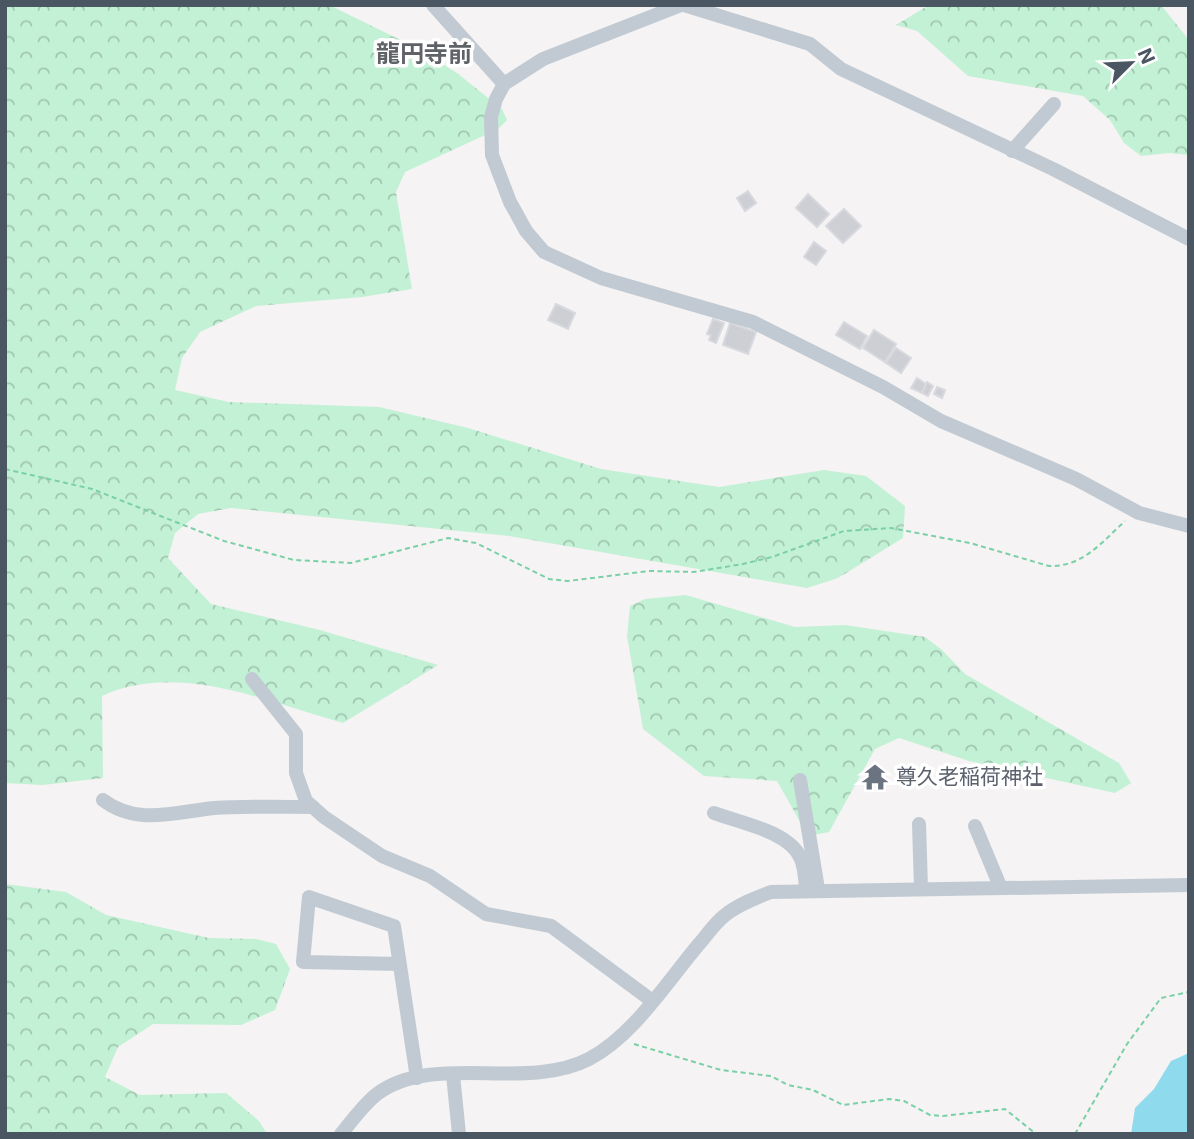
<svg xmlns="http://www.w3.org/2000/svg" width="1194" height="1139" font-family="Inter,'Noto Sans JP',sans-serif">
  <defs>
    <pattern id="forest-crowns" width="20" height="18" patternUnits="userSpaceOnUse" patternTransform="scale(1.75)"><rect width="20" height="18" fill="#c3f1d5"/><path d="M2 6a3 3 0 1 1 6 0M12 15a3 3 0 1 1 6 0" fill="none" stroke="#a0c6b0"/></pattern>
  </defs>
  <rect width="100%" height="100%" fill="#f5f3f3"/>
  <g fill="url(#forest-crowns)">
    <path d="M5,5H329L417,48L457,73L502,109L507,120L498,129L405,172L396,192L412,289L362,297L256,306L200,332L182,358L175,390L229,402L379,407L468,428L601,469L719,487L824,470L866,476L905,506L903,538L838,578L807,588L509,536L231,508L198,514L175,533L168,558L211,604L320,630L438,665L343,723C267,702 179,661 102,696L103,778L43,785L5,783Z"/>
    <polygon points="929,5 1161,5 1189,40 1189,155 1169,153 1141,156 1124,143 1110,120 1083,96 968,76 917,31 896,25"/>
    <polygon points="686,595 795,627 845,625 925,637 942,650 965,674 1119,763 1131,783 1115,793 969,761 899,738 875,749 829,832 808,836 777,781 704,776 643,729 627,636 630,606 645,599"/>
    <polygon points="5,884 66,892 106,915 209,938 256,939 276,944 290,969 275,1010 241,1025 153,1024 118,1047 105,1077 140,1095 226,1093 259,1121 267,1134 5,1134"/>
  </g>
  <polygon fill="#90daee" points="1189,1053 1189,1134 1131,1134 1135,1108 1154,1089 1171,1061"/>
  <g fill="#cdcfd5" stroke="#d7d9de" stroke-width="2">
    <polygon points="748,191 756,203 745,211 737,198"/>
    <polygon points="808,194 829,214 817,227 796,208"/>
    <polygon points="844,209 861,226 843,243 826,226"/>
    <polygon points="814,242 826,251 816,265 804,257"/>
    <polygon points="556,304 575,313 568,329 548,320"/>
    <polygon points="713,319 724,323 716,343 709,340 711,335 707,334"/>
    <polygon points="844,322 867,336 860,349 836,335"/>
    <polygon points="730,323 756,332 748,354 723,345"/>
    <polygon points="874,330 896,344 885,362 863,348"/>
    <polygon points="896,348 911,358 901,373 886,363"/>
    <polygon points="917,378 926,384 922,393 911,388"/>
    <polygon points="927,382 933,386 928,396 922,393"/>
    <polygon points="937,387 945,390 942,398 934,394"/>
  </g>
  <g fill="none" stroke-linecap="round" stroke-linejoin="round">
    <g stroke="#7ad0a6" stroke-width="2" stroke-dasharray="5 3.5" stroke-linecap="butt">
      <path d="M5,469L92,489L224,541L294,560L351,563L448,538L476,543L549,579L568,581L649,571L694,572L743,564L772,557L844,531L891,528L970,543L1049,566C1083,567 1102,542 1125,521"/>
      <polyline points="634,1044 721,1070 771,1076 788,1085 813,1090 843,1105 889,1099 904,1101 930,1115 943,1116 1005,1109 1036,1134"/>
      <polyline points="1075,1134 1127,1044 1161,998 1189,992"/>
    </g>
    <g stroke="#c1cad2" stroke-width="14">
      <polyline points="433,5 504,84"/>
      <polyline points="681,5 543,59 504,84 496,99 491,117 492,155 510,202 526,231 544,252 601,278 753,322 883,387 941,421 1076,479 1139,513 1189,526"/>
      <polyline points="684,5 810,44 841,69 1053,169 1189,239"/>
      <polyline points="1012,151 1054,104"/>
      <polyline points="252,679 296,734 296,773 306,801 324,817 382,856 430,876 486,914 551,926 651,1000"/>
      <polyline points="800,780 818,889"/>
      <path d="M103,800C137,826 175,812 214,808C247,806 280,807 313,807"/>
      <path d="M714,813C740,823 788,831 800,857C805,866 805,879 806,889"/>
      <polyline points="919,824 921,888"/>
      <polyline points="975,826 1000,886"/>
      <polyline points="400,964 303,962 309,897 394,926 417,1078"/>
      <polyline points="453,1075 459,1134"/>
      <path d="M341,1134C352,1121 363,1105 377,1094C433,1052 525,1092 589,1059C633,1036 667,982 699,944C707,935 714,924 724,916C737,905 755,898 771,892L1189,885"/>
    </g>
  </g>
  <defs>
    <g id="temple-bare" transform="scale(2.1)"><path d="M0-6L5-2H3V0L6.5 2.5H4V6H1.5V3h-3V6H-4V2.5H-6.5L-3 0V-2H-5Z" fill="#6b7280" stroke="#fff" stroke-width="2.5" paint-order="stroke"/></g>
  </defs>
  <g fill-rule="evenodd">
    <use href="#temple-bare" x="875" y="777"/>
  </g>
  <g text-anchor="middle" stroke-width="7" stroke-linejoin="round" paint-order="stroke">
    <g font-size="21" fill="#5b616d" stroke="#fff" text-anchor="start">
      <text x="896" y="784">尊久老稲荷神社</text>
    </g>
    <g font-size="24" font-weight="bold" fill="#5f6368" stroke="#fff">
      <text x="424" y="62">龍円寺前</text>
    </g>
  </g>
  <rect width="1194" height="1139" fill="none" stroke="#4a5661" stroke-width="14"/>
  <g transform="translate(1131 63) rotate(66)" stroke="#ffffff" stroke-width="5" paint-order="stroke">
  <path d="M0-5L12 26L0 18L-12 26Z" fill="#4a5661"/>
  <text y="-10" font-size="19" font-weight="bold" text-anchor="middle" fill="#4a5661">N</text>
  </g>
</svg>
